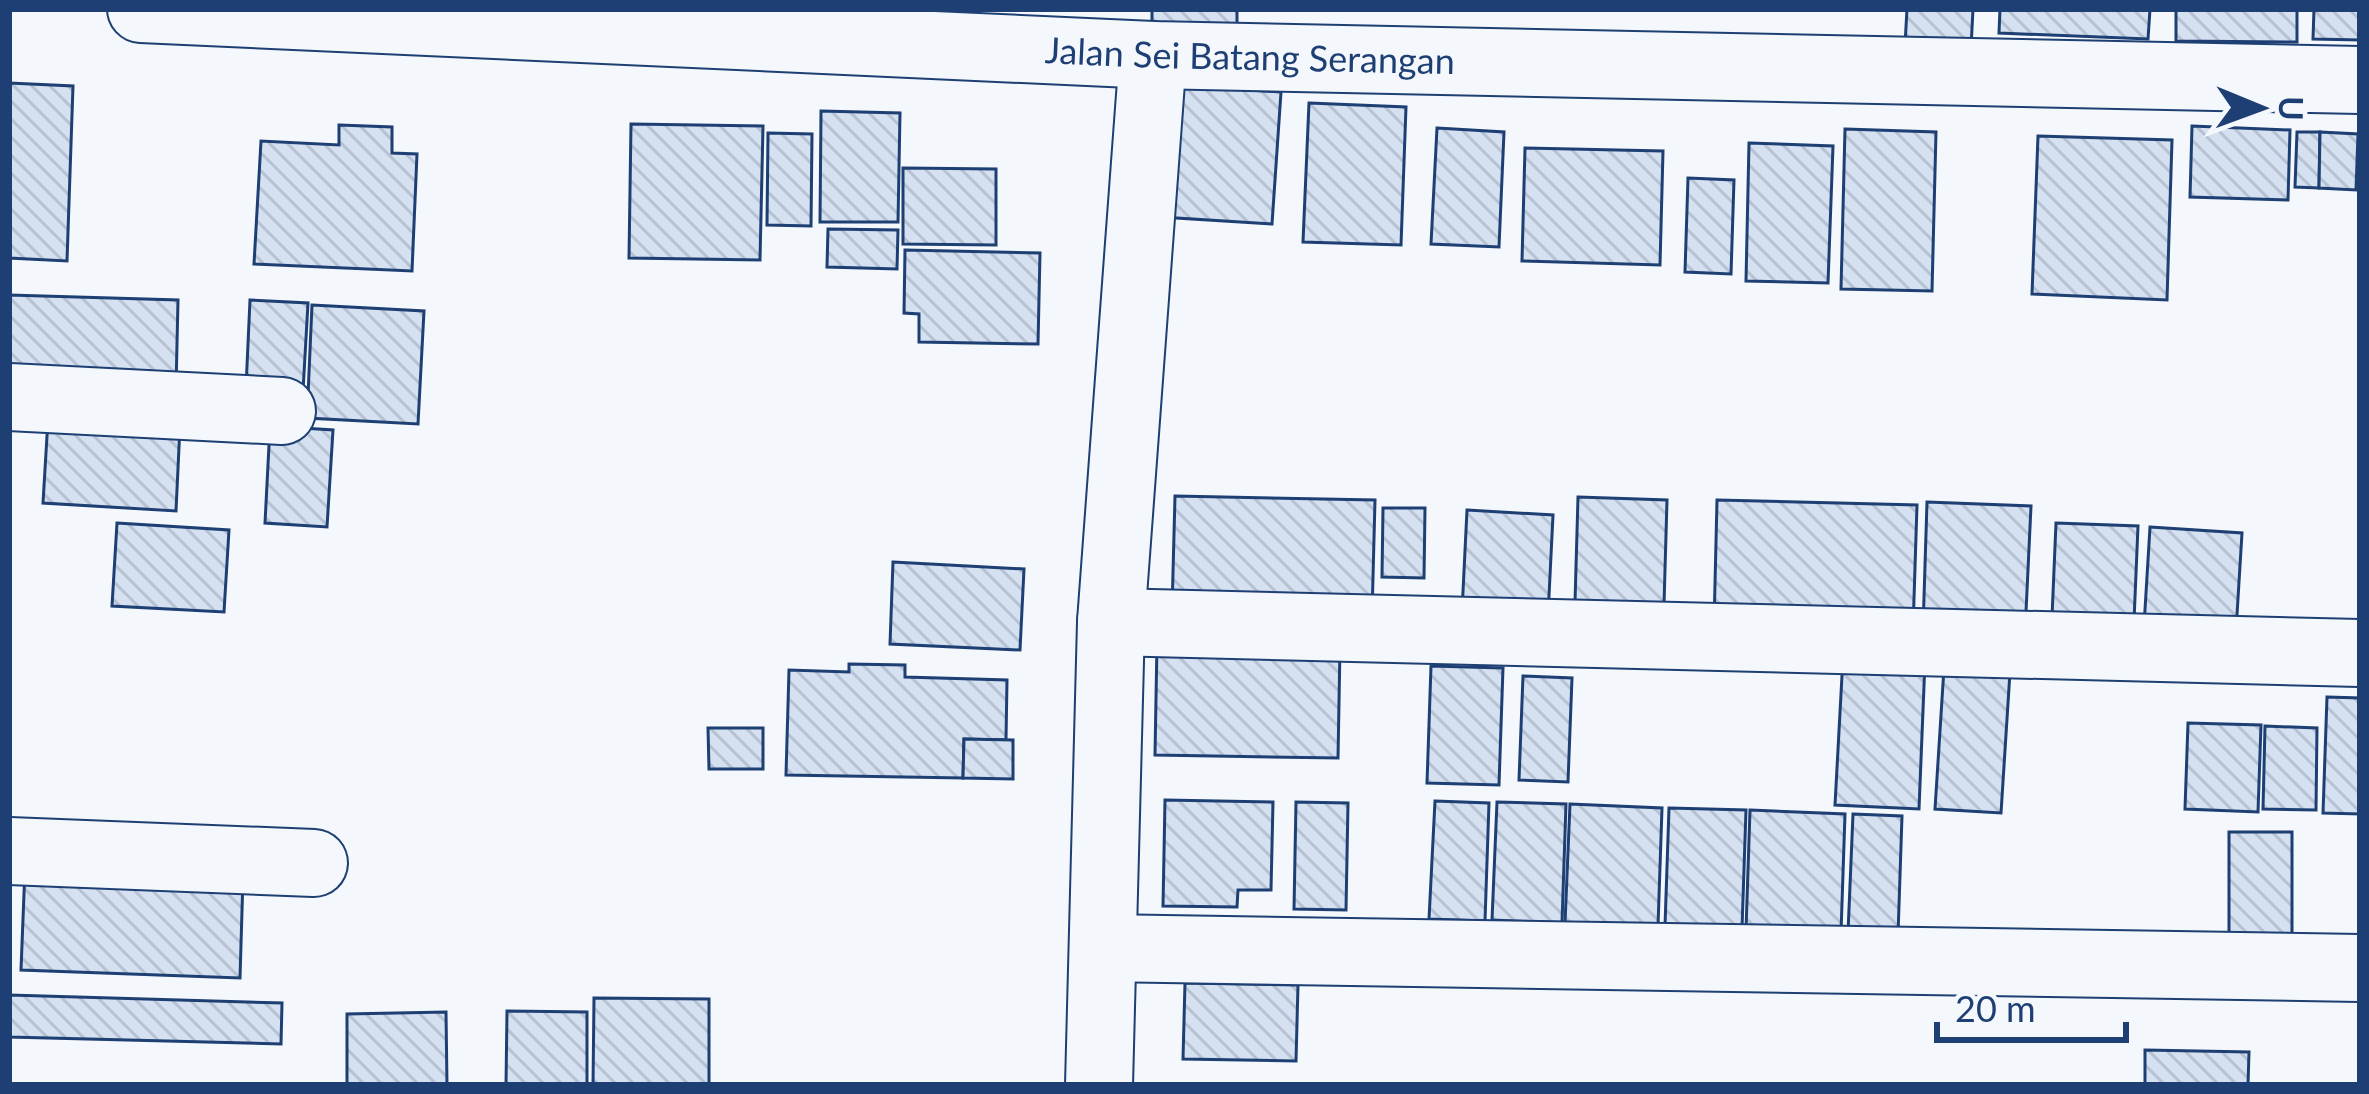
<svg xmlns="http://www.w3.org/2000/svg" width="2369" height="1094" font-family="Lato,sans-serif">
  <defs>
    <pattern id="building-back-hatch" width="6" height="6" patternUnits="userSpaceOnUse" patternTransform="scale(3)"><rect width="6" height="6" fill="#d5e0f0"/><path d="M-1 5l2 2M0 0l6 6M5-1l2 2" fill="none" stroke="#b6c1d1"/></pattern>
  </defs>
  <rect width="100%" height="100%" fill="#f4f7fb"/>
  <g fill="url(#building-back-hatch)" stroke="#1d3f73" stroke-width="3">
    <polygon points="1152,9 1237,9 1237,30 1152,29"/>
    <polygon points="1907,9 1973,9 1971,48 1905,45"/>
    <polygon points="2000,9 2150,9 2148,39 1999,33"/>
    <polygon points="2176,9 2297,9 2297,42 2176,41"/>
    <polygon points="2314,9 2360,9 2360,40 2313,39"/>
    <polygon points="9,83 73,86 67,261 9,258"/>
    <polygon points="1170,85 1281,92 1272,224 1161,217"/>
    <polygon points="1309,103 1406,107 1401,245 1303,242"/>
    <polygon points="821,111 900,113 898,222 820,222"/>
    <polygon points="631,124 763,126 760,260 629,258"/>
    <polygon points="339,125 392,127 392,153 417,154 412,271 254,264 261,141 339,145"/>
    <polygon points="2192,126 2290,130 2288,200 2190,197"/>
    <polygon points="1437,128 1504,132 1499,247 1431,244"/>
    <polygon points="1845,129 1936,132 1932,291 1841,289"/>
    <polygon points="2297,132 2320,132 2319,188 2295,187"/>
    <polygon points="2320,132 2358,134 2356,190 2319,188"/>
    <polygon points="768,133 812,134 811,226 767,225"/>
    <polygon points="2038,136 2172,140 2167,300 2032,294"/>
    <polygon points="1749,143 1833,146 1828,283 1746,281"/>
    <polygon points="1525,148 1663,151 1660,265 1522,261"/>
    <polygon points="903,168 996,169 996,245 903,244"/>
    <polygon points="1688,178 1734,180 1731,274 1685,272"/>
    <polygon points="828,229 898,230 897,269 827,267"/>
    <polygon points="905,250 1040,253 1038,344 919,342 919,314 904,313"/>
    <polygon points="9,295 178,300 176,388 9,383"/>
    <polygon points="250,300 308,303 303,391 246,388"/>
    <polygon points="312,305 424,311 418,424 307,418"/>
    <polygon points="48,419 180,426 176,511 43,503"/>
    <polygon points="270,426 333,430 327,527 265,523"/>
    <polygon points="1175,496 1375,500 1372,616 1172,611"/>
    <polygon points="1578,497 1667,500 1664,605 1575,602"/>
    <polygon points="1717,500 1917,505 1913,630 1714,626"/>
    <polygon points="1927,502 2031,506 2025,633 1923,629"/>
    <polygon points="1383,508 1425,508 1424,578 1382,577"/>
    <polygon points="1467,510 1553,515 1548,616 1462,612"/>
    <polygon points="117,523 229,530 224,612 112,606"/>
    <polygon points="2056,523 2138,526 2134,621 2052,617"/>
    <polygon points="2150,527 2242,533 2236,631 2144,626"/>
    <polygon points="893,562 1024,569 1020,650 890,644"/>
    <polygon points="1157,643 1340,647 1338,758 1155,755"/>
    <polygon points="1843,657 1925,661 1919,809 1835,805"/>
    <polygon points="849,664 905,665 905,677 1007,680 1006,740 964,739 963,778 786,775 789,670 849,672"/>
    <polygon points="1431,666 1503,668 1499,785 1427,783"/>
    <polygon points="1944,668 2010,672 2001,813 1935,809"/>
    <polygon points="1523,676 1572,678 1568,782 1519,780"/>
    <polygon points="2327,697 2360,698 2360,814 2323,813"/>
    <polygon points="2188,723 2261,725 2258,812 2185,809"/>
    <polygon points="2265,726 2317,728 2316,810 2263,809"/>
    <polygon points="708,728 763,728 763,769 709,769"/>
    <polygon points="964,739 1013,740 1013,779 963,778"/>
    <polygon points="1165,800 1273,802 1271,890 1238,890 1237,907 1163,906"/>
    <polygon points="1435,801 1489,803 1485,921 1429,919"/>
    <polygon points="1296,802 1348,803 1346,910 1294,909"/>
    <polygon points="1497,802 1566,804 1562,923 1492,920"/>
    <polygon points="1570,804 1662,808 1658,926 1565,923"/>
    <polygon points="1669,808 1746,810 1742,929 1665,926"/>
    <polygon points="1750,810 1845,814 1841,933 1746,930"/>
    <polygon points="1853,814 1902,816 1898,935 1848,933"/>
    <rect x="2229" y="832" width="63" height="121"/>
    <polygon points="25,868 243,877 240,978 21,970"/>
    <polygon points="1185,983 1298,985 1296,1061 1183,1059"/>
    <polygon points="9,995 282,1003 281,1044 9,1037"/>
    <polygon points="594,998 709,999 709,1085 593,1085"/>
    <polygon points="507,1011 587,1012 587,1085 506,1085"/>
    <polygon points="446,1012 447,1085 347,1085 347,1014"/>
    <polygon points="2145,1050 2249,1052 2248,1085 2145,1085"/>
  </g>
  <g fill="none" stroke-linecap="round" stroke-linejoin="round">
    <g stroke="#1d3f73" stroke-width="70">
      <g id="minor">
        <path id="s1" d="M141,9L1153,55L2360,80"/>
        <polyline points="9,397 282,411"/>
        <polyline points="1111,622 2360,653"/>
        <polyline points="9,851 314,863"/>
        <polyline points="1103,948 2360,968"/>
        <polyline points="1099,1085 1111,622 1153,55"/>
      </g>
    </g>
    <use href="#minor" stroke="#f4f7fb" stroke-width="66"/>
  </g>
  <g text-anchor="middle" stroke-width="9" stroke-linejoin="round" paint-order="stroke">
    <g font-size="36" fill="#1d3f73" stroke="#f4f7fb">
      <text dy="13" stroke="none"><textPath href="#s1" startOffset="1110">Jalan Sei Batang Serangan</textPath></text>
    </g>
  </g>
  <rect width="2369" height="1094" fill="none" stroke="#1d3f73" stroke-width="24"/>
  <g transform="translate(2261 108) rotate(91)" stroke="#f4f7fb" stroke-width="9" paint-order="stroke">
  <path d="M0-9L21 45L0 30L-21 45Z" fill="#1d3f73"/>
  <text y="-18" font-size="33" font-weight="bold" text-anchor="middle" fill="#1d3f73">U</text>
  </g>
  <path d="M1937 1022v18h189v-18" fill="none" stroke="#1d3f73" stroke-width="6"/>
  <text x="1955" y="1022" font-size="36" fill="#1d3f73" stroke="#f4f7fb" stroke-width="9" paint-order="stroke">20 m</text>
</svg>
